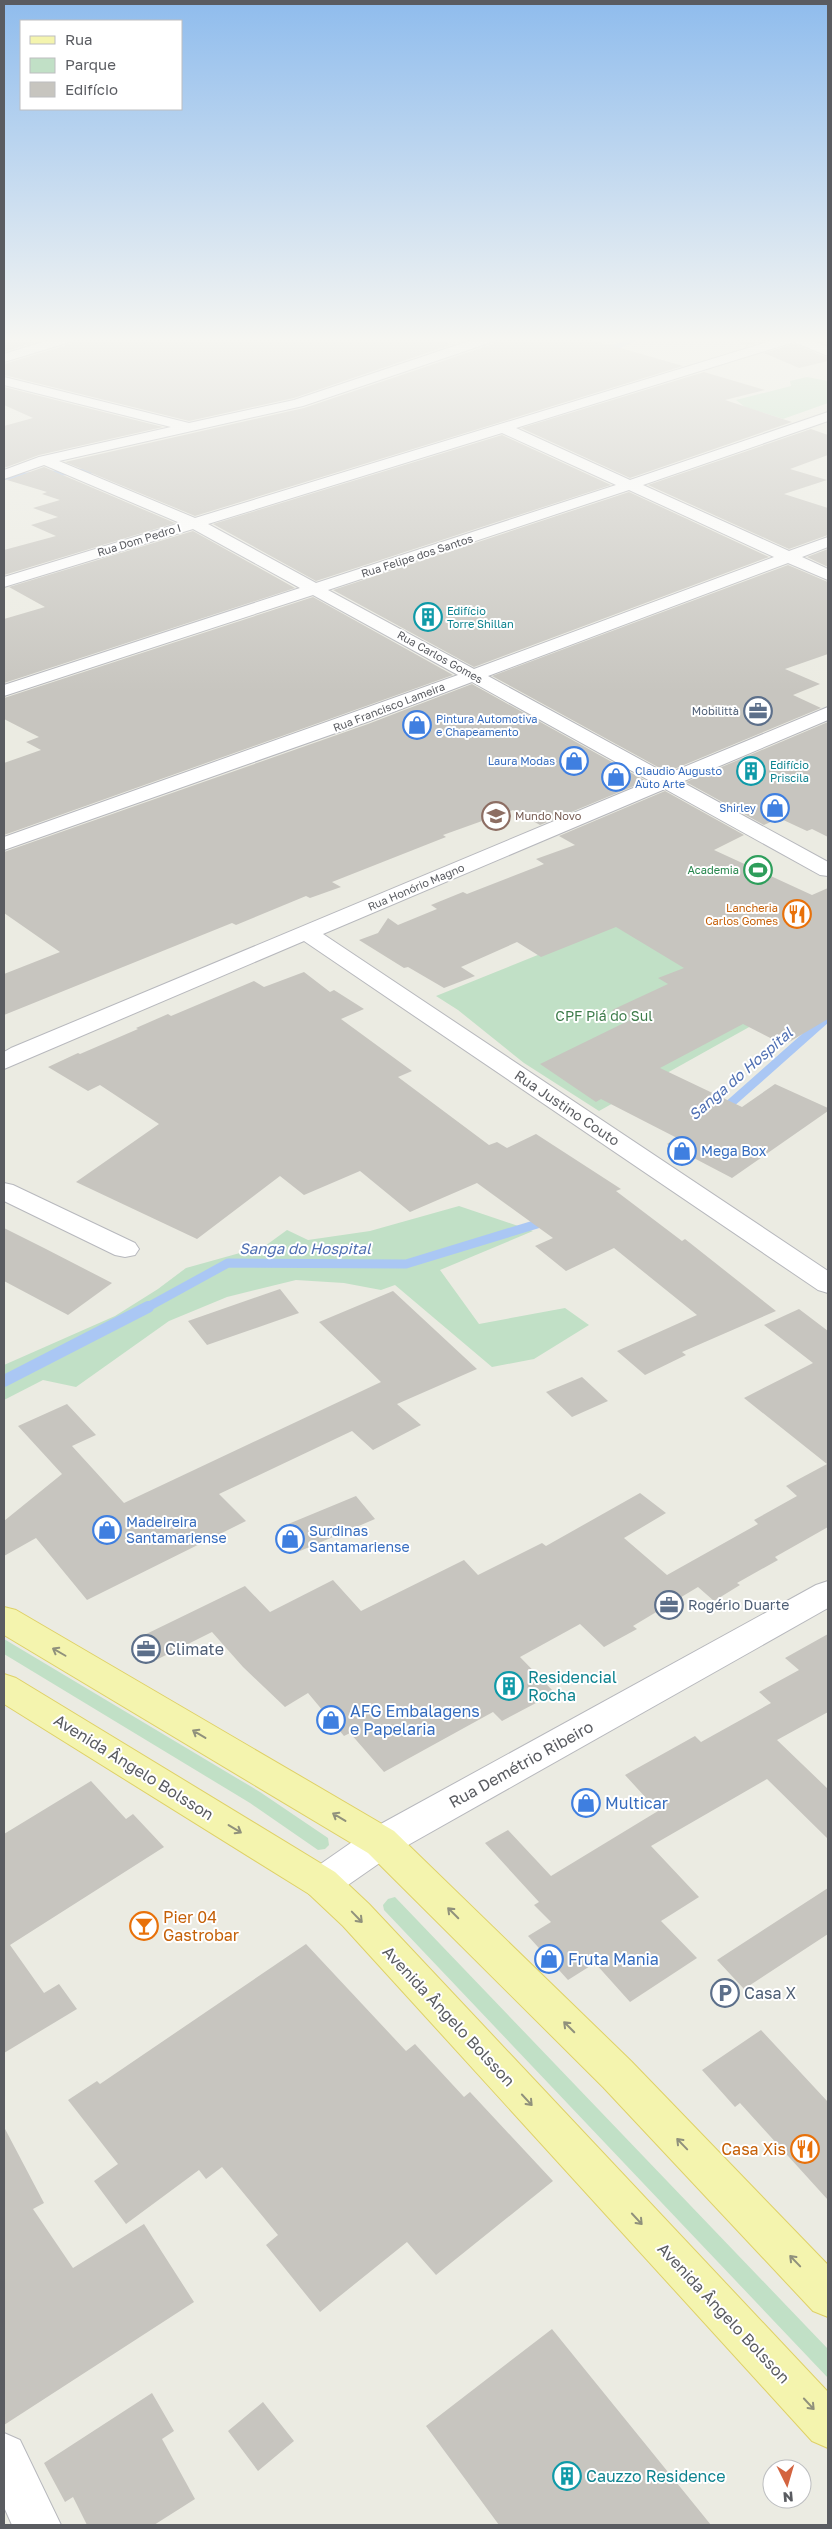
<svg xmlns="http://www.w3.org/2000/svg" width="832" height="2529" font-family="'Golos Text',sans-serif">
  <rect width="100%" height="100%" fill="#ebebe2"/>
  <path fill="#c1e0c6" d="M807,377l21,4v22l-45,16 -38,-12 -9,-7 55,-14 -1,-5z
    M664,904l109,59 55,-21v41l-229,128 -75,-48 -66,-53 -22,-14z
    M459,1206l74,25 -93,39 39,54 86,-16 24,17 -55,34 -42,8 -97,-82 -14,5 -37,-7 -48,-3 -69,17 -58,24 -93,66 -33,-7 -39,20v-35l111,-49 43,-27 28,-21 79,-22 22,-16 21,10 62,-9z
    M4,1639l256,153 68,46 1,7 -4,4 -7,1 -68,-47 -246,-149z
    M395,1897l433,452v29l-444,-468 -1,-5 5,-6z"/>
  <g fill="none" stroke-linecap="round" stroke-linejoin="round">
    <path stroke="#aac7f4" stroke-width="5.5" d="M604,352l30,-13
      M4,477l96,-7"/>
    <path stroke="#aac7f4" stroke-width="9" d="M723,1110l105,-93
      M673,1154l14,-13
      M146,1308l82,-45 178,1 141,-43"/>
    <path stroke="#aac7f4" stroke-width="12" d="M4,1381l144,-74"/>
  </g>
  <path fill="#c7c5bf" d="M4,339h23l11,2 -34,11z
    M73,339h356l24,5 -159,54 -105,23 -185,-46v-11l67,-20z
    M495,339h94l94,27 -488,150 -130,-54 239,-54 189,-64z
    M731,339h40l-24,7z
    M794,344l34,14v3l-29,7 -35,-15z
    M704,372l61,18 -40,10 67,22 -162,56 -109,-50z
    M4,387l159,40 -124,28 -35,13v-42l29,-8 -29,-13z
    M811,429l17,6v20l-38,14 37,11 -43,14 44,14v27l-39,14 -141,-64z
    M502,435l109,50 -295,96 -103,-57z
    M44,467l131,56 -171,52v-25l52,-14 -25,-11 27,-8 -25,-9 27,-8 -18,-6 5,-2 -40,-12z
    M629,492l140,65 -295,110 -141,-77z
    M193,531l102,57 -291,95v-64l41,-12 -36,-20z
    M828,549v18l-21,-10z
    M788,565l40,17v72l-43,15 35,15 -27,11 28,13 -154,64 -175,-96z
    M313,597l140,78 -449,160v-72l37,-13 -15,-8 13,-5 -35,-18v-21z
    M472,684l174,97 -106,44 -27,-15 -70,25 3,2 -114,45 9,5 -31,11 -4,-2 -70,29 -4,-2 -228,92v-41l56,-22 -56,-39v-61l364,-128z
    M828,722v115l-16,-8 -5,2 -28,-13 -15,7 -78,-43z
    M665,791l79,44 -30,15 98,45 16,-7v131l-44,26 -41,-21 -83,44 82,39 33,-23 53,24v3l-96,67 -65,-34 10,-6 -76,-39 -5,3 -56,-38 90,-44 -18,-10 56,-26 -10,-6 26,-10 -68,-41 -75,30 -24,-15 -56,25 14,9 -31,12 -36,-21 -4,1 -45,-28 19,-7 10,-15 10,7 39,-16 -6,-4 32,-13 4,2 77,-30 -8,-5 39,-14 -16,-9z
    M304,972l26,20 4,-2 30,19 -23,10 71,52 -14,6 91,68 8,-3 10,6 29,-14 85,55 -5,2 66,50 3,-2 91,72 -94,41 4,3 -41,20 -28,-24 80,-36 -83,-67 -48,23 -31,-25 18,-8 -76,-55 -67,29 -50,-41 -56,24 -24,-19 -83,63 -121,-57 83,-58 -59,-39 -12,6 -40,-24 30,-14 2,1 58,-25 -2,-1 32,-14 3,2 83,-35 10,6z
    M4,1228l40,20 68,35 -44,32 -64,-34z
    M280,1289l19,24 -92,32 -19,-24z
    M393,1291l84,78 -80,35 24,21 -48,25 -21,-19 -133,63 27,27 -159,79 -51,-62 -32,18v-35l58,-47 -44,-48 49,-22 29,31 -24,11 52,57 257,-121 -62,-60z
    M799,1309l29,22v196l-53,30 3,3 -41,23 3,2 -26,16 -16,-14 -65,39 4,3 -33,18 -24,-23 -60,33 35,36 -53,28 -9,-9 -109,60 -34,-39 -6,3 -36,-43 -23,14 -42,-40 -31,-35 -56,28 -18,-22 107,-52 25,26 63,-32 28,31 103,-51 14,15 64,-32 4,3 94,-53 26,20 -42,25 43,37 91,-51 -4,-4 43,-24 -11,-10 41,-22 -83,-66 69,-35 -49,-38z
    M582,1377l26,24 -36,16 -26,-25z
    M356,1496l19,23 -75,32 -19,-24z
    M828,1634v78l-51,28 51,49v50l-61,-60 -116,67 48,51 -38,24 36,37 -67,44 -35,-39 -27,17 -40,-44 23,-14 -17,-17 5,-3 -54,-59 23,-13 43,46 107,-65 -33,-36 70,-39 6,6 70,-39 -12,-11 40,-22 -14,-12z
    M91,1781l35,38 7,-5 31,33 -154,98 34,48 15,-9 18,25 -73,44v-219z
    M828,1888v46l-84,55 -27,-29z
    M306,1944l100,107 9,-7 49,53 6,-5 83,89 -117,94 -29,-33 -87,70 -54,-67 12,-10 -56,-68 -16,12 -7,-9 -73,54 -32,-43 24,-17 -50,-64 29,-19 3,3z
    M761,2030l67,72v98l-88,-97 -5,4 -33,-37z
    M4,2127l40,76 -11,6 40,59 71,-44 50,78 -190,123z
    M552,2329l159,196h-212l-73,-99z
    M152,2393l22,38 -12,8 33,60 -41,26h-67l-14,-28 -8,5 -21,-39z
    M263,2402l31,39 -36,30 -30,-40z"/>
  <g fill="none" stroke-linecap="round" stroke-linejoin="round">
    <defs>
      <path id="minor" d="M52,339h19l-1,3 -66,20v-8z
        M475,339h18l-1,3 -189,64 -244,55 136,57 582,-179h32l19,8v9l-34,-14 -278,86 114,52 198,-68v9l-185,64 146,66 39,-14v10l-26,10 26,12v11l-40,-17 -300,113 179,98 161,-67v13l-146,62 146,80v14l-8,-1 -155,-86 -342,145 505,337v22l-10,-3 -514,-349 -300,128v-17l7,-4 639,-267 -178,-99 -105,40 -363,128v-13l454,-162 -145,-80 -309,101v-11l296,-97 -107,-59 -189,58v-10l176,-54 -136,-58 -40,14v-9l35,-13 132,-30 -167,-42v-8l185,46 105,-23zM502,433l114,52 -300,98 -108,-59zM629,490l145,67 -300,112 -146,-79z
        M4,1183l9,2 122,58 4,6 -4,6 -10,2 -10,-2 -111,-54z
        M828,1581v27l-434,245 -59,41 -13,5 -13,-5 -6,-11 6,-11 59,-41 448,-246z
        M4,2433l16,7 41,85h-49l-8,-18z"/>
      <path id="major" d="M4,1607l12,3 378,221 237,230 197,204v52l-15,-6 -210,-224 -235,-234 -364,-218z
        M4,1674l12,4 319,194 34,32 459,488v56l-16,-7 -469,-515 -34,-32 -305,-190z"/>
    </defs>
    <use href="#minor" stroke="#b7b8bd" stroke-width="2"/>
    <use href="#major" stroke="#dfd167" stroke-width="2"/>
    <use href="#minor" fill="#fff" fill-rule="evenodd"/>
    <use href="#major" fill="#f4f4ae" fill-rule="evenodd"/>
  </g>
  <defs><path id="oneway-shaft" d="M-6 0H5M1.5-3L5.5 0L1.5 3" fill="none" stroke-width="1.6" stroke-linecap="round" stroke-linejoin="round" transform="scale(1.25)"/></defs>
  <g stroke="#90917c">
    <use href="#oneway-shaft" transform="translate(59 1652) rotate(-150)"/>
    <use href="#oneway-shaft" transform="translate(199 1734) rotate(-149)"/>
    <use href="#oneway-shaft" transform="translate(339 1817) rotate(-149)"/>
    <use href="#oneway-shaft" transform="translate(235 1829) rotate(31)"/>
    <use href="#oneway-shaft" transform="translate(453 1913) rotate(-135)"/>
    <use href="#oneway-shaft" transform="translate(357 1917) rotate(46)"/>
    <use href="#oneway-shaft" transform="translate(569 2027) rotate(-135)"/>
    <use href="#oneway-shaft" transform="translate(527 2100) rotate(47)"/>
    <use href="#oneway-shaft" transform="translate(682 2144) rotate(-134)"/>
    <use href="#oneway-shaft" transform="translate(637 2219) rotate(47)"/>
    <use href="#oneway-shaft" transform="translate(795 2261) rotate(-134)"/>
    <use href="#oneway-shaft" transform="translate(809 2404) rotate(47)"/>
  </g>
  <linearGradient id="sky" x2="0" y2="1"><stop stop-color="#8fbced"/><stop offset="0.49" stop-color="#f6f6f2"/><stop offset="1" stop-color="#f6f6f2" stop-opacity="0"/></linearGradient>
  <rect width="832" height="693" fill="url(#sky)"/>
  <defs>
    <symbol id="building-ring" viewBox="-11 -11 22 22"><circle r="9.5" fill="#fff" stroke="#0f9aa8" stroke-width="1.5"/><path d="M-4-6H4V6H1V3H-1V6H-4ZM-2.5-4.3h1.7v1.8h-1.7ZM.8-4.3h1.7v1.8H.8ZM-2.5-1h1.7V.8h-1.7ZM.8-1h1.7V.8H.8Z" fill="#0f9aa8"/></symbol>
    <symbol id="office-ring" viewBox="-11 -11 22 22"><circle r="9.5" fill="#fff" stroke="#5c6f8a" stroke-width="1.5"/><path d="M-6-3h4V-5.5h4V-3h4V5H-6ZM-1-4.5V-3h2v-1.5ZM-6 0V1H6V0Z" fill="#5c6f8a"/></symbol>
    <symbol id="shop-ring" viewBox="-11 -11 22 22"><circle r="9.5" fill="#fff" stroke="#3f7fe0" stroke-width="1.5"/><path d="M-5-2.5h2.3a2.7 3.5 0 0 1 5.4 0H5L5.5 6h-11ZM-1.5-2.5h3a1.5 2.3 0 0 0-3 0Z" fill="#3f7fe0"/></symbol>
    <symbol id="school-ring" viewBox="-11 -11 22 22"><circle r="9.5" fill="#fff" stroke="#8d6e63" stroke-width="1.5"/><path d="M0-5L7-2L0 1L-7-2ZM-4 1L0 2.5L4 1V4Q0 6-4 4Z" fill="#8d6e63"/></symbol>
    <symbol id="stadium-ring" viewBox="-11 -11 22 22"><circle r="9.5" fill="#fff" stroke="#2e9e5b" stroke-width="1.5"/><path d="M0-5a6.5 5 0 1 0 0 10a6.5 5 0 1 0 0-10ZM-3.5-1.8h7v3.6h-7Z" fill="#2e9e5b"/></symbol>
    <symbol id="restaurant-ring" viewBox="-11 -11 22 22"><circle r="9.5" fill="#fff" stroke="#e8710a" stroke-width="1.5"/><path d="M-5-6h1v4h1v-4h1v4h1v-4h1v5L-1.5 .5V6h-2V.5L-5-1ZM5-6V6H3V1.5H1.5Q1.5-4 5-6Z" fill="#e8710a"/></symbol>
    <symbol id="bar-ring" viewBox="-11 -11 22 22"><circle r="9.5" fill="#fff" stroke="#e8710a" stroke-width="1.5"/><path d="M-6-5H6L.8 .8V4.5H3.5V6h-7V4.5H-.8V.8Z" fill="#e8710a"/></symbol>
    <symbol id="parking-ring" viewBox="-11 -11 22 22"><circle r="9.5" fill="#fff" stroke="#5c6f8a" stroke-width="1.5"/><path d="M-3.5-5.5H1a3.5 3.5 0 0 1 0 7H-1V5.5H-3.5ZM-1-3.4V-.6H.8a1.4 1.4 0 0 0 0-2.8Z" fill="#5c6f8a"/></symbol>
  </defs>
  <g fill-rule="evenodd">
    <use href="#building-ring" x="412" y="601" width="32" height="32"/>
    <use href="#office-ring" x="742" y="695" width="32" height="32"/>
    <use href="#shop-ring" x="401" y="709" width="32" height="32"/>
    <use href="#shop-ring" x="558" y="745" width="32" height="32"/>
    <use href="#building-ring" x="735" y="755" width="32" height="32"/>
    <use href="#shop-ring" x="600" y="761" width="32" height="32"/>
    <use href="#shop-ring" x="759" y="792" width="32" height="32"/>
    <use href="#school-ring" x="480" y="800" width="32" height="32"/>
    <use href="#stadium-ring" x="742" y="854" width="32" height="32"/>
    <use href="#restaurant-ring" x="781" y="898" width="32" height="32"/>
    <use href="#shop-ring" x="666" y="1135" width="32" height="32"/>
    <use href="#shop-ring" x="91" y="1514" width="32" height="32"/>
    <use href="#shop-ring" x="274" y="1523" width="32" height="32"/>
    <use href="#office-ring" x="653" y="1589" width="32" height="32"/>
    <use href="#office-ring" x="130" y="1633" width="32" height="32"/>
    <use href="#building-ring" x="493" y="1670" width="32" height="32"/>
    <use href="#shop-ring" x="315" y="1704" width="32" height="32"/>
    <use href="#shop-ring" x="570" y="1787" width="32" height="32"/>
    <use href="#bar-ring" x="128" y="1910" width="32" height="32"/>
    <use href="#shop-ring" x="533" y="1943" width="32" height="32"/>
    <use href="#parking-ring" x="709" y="1977" width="32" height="32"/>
    <use href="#restaurant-ring" x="789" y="2133" width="32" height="32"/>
    <use href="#building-ring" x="551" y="2460" width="32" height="32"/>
  </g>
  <g text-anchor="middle" stroke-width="4" stroke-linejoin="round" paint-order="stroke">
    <g font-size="11" fill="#5a5c61" stroke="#fff">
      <text transform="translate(139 540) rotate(-17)" y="4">Rua Dom Pedro I</text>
      <text transform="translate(417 556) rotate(-18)" y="4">Rua Felipe dos Santos</text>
      <text transform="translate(440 657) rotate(29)" y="4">Rua Carlos Gomes</text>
      <text transform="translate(389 707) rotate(-21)" y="4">Rua Francisco Lameira</text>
      <text transform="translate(416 887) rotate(-23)" y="4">Rua Honório Magno</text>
    </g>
    <g font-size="11" fill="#0d838f" stroke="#fff" text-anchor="start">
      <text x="447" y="615">Edifício<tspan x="447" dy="13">Torre Shillan</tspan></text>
      <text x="770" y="769">Edifício<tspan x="770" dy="13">Priscila</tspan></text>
    </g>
    <g font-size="11" fill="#4e5e75" stroke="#fff" text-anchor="end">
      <text x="739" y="715">Mobilittà</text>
    </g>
    <g font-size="11" fill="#366cbe" stroke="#fff" text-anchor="start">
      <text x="436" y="723">Pintura Automotiva<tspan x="436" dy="13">e Chapeamento</tspan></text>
      <text x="555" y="765" text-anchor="end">Laura Modas</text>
      <text x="635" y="775">Claudio Augusto<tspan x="635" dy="13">Auto Arte</tspan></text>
      <text x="756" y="812" text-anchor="end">Shirley</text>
    </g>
    <g font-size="11" fill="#785e54" stroke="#fff" text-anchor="start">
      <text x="515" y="820">Mundo Novo</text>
    </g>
    <g font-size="11" fill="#27864d" stroke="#fff" text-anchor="end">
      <text x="739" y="874">Academia</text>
    </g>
    <g font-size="11" fill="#c56008" stroke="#fff" text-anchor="end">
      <text x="778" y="912">Lancheria<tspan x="778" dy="13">Carlos Gomes</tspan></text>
    </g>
    <g font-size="14" fill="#3e7c4b" stroke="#fff">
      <text x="604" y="1021">CPF Piá do Sul</text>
    </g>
    <g font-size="14" fill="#5a5c61" stroke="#fff">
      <text transform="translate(567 1108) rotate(34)" y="5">Rua Justino Couto</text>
    </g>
    <g font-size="14" fill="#366cbe" stroke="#fff" text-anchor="start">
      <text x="701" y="1156">Mega Box</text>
      <text x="126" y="1527">Madeireira<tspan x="126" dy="16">Santamariense</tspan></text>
      <text x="309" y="1536">Surdinas<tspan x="309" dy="16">Santamariense</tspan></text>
    </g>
    <g font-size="14" fill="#4e5e75" stroke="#fff" text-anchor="start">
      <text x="688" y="1610">Rogério Duarte</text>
    </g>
    <g font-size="15" font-style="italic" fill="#5070b3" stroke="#fff">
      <text transform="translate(741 1074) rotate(-41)" y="5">Sanga do Hospital</text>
      <text x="305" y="1254">Sanga do Hospital</text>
    </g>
    <g font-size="16" fill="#4e5e75" stroke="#fff" text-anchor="start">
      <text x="165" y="1655">Climate</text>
      <text x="744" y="1999">Casa X</text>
    </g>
    <g font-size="16" fill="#0d838f" stroke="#fff" text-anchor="start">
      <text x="528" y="1683">Residencial<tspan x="528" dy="18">Rocha</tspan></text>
      <text x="586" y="2482">Cauzzo Residence</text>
    </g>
    <g font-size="16" fill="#366cbe" stroke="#fff" text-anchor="start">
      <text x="350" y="1717">AFG Embalagens<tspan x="350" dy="18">e Papelaria</tspan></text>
      <text x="605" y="1809">Multicar</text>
      <text x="568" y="1965">Fruta Mania</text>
    </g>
    <g font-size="16" fill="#5a5c61" stroke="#fff">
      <text transform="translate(521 1764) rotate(-29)" y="6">Rua Demétrio Ribeiro</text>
      <text transform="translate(134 1767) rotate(32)" y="6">Avenida Ângelo Bolsson</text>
      <text transform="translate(449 2016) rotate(47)" y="6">Avenida Ângelo Bolsson</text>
      <text transform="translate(724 2313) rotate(47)" y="6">Avenida Ângelo Bolsson</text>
    </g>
    <g font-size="16" fill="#c56008" stroke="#fff" text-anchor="start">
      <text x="163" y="1923">Pier 04<tspan x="163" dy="18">Gastrobar</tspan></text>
      <text x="786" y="2155" text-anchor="end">Casa Xis</text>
    </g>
  </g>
  <rect width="832" height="2529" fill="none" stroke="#5a5c61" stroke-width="10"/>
  <rect x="20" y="20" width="162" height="90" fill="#ffffff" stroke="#bdbec0"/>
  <rect x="30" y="36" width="25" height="8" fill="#f4f4ae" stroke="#bdbec0"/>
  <text x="65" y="45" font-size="15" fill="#5a5c61">Rua</text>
  <rect x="30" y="58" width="25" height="15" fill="#c1e0c6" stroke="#bdbec0"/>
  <text x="65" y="70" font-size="15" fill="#5a5c61">Parque</text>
  <rect x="30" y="82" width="25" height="15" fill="#c7c5bf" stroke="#bdbec0"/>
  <text x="65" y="95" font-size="15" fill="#5a5c61">Edifício</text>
  <g transform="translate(787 2484) rotate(175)"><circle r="24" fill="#ffffff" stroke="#bdbec0"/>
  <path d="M0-4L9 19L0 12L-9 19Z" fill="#d36440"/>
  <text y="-8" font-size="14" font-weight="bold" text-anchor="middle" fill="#5a5c61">N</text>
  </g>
</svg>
